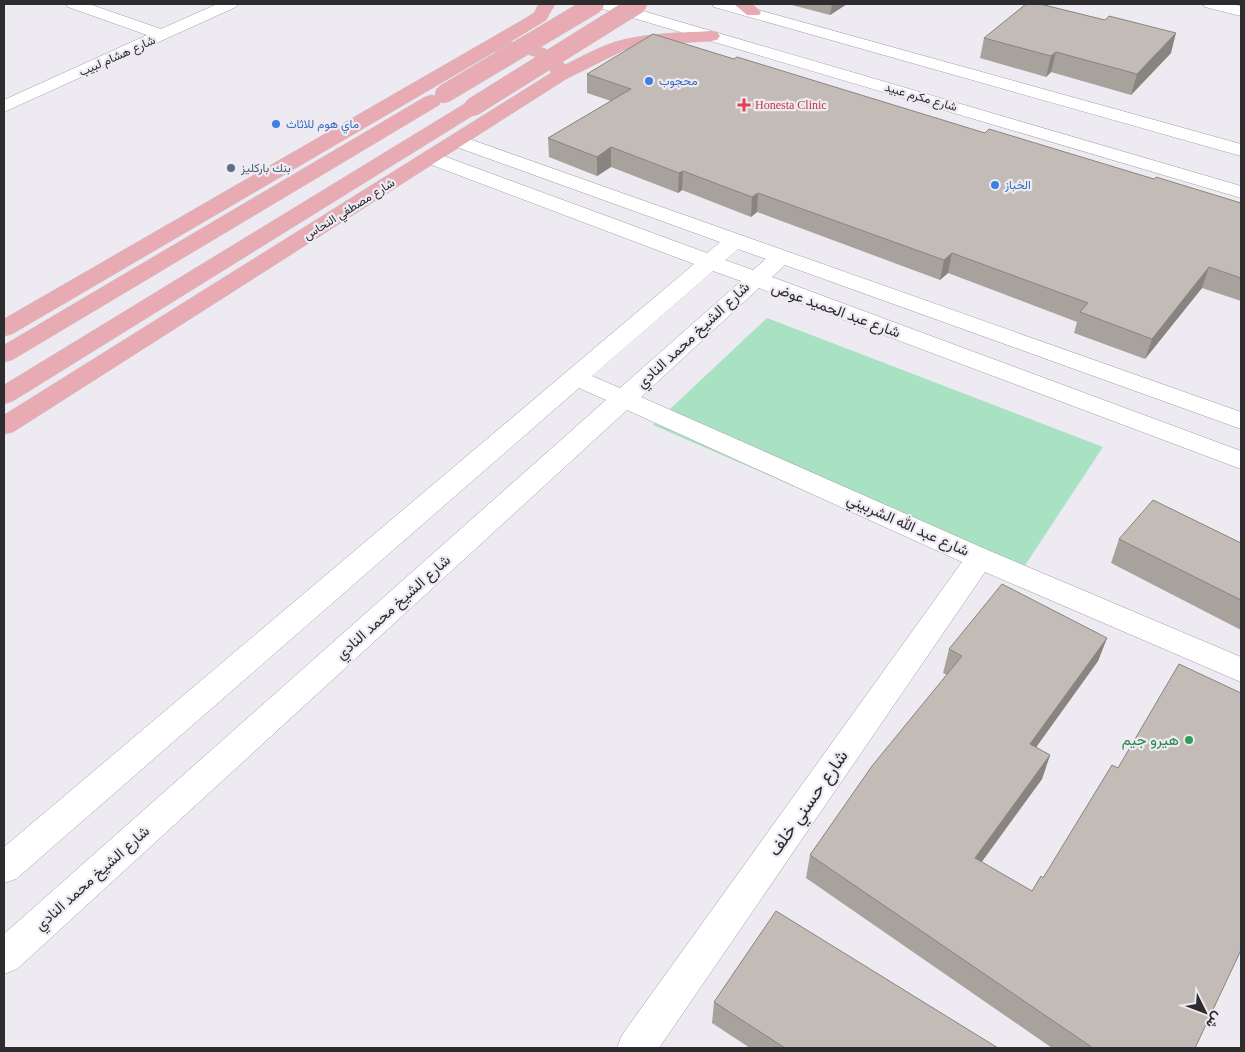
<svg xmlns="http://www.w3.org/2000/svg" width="1245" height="1052" font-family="'Times New Roman',Vazirmatn,serif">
  <rect width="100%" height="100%" fill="#eeeaf2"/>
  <path fill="#a8e2c3" d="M767,318l336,129 -89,135 -361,-157z"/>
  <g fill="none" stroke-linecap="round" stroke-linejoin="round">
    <defs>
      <path id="minor" d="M66,4h23l72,25 56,-25h21l-2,3 -232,105v-12l143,-65 -79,-28z
        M1203,4h28l10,2v10l-36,-9z
        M458,135l783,277v17l-456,-164 -13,12 469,174v18l-482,-181 -118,109 349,154 251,106v25l-256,-110 -326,476h-42l5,-13 340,-473 -335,-152 -610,559 -13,5v-40l602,-534 -27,-12 -563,491 -12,4v-36l690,-583 -270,-102 -3,-4 3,-4 7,-2 7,2 269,99 13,-11 -269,-97 -3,-4 3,-4zM738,249l28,10 -13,11 -28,-10zM713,271l28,10 -121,107 -28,-12z"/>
      <path id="tertiary" d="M594,4h25l622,182v12l-645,-191z
        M712,4h25l504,140v12l-527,-149z"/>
      <path id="primary" d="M539,4h16l-9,16 -36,22c21,1 43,5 55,23 16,-8 32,-17 50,-23 30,-9 64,-9 96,-11l6,1 3,4 -3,4 -6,1 -53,3 -34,6 -58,29 -553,353 -9,2v-19l547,-342c-8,-24 -38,-19 -57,-21l-482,282 -8,2v-17l522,-301 8,-5z
        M734,4h18l9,8 -2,3h-12z
        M432,95l7,2 2,4 -2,4 -427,255 -8,2v-17l421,-248z
        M473,101l7,2 2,4 -2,4 -467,290 -9,3v-19l462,-282z"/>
    </defs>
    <use href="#minor" stroke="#a29ea5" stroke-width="1"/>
    <use href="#tertiary" stroke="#a29ea5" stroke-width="1"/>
    <use href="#primary" stroke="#c8c8c9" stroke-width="1"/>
    <use href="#minor" fill="#fff" fill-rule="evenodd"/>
    <use href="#tertiary" fill="#fff" fill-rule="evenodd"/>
    <use href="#primary" fill="#e8aab3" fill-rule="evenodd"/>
    <defs>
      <path id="primary-bridge" d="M444,94l151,-90
        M473,107l165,-103"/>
    </defs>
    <use href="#primary-bridge" stroke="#c8c8c9" stroke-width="19" stroke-linecap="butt"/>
    <use href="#primary-bridge" stroke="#e8aab3" stroke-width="18"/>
  </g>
  <path fill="#a8a29d" d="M788,4h59l-17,11z
    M984,38l187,15 -40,42 -80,-23 -5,5 -66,-19z
    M734,59l251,74 256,70v98l-39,-13 -57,71 -71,-26 3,-11 -129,-49 -8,7 -183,-68 -6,5 -69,-27 -4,3 -67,-26 -14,9 -48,-19 -1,-19 63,-37 -24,-8v-19z
    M1119,539l122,4v87l-130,-67z
    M1107,638l-9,23 -62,86 14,8 -8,24 -61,83 214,186h-143l-246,-170 4,-23 137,-180 -4,-2 6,-24z
    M714,1002l284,46h-248l-38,-25z"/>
  <path fill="#88847f" d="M832,4h15l-17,11z
    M1176,33l-5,20 -40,42 6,-21z
    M1056,52l-5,20 -5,5 5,-21z
    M611,147v20l-14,9v-19z
    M683,171l-1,19 -4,3 1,-20z
    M758,193l-1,19 -6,5 1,-20z
    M952,253l-4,20 -8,7 4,-20z
    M1209,267l-7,21 -57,71 7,-20z
    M1107,638l-9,23 -76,106 8,-23z
    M1050,755l-8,24 -74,102 7,-23z"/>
  <path fill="#c3bcb6" stroke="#88847f" d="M1026,4h14l65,16 4,-4 67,17 -39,41 -81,-22 -5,4 -67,-18z
    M653,34l81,25 3,-2 248,76 4,-4 165,50 2,-2 85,26v75l-32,-11 -57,72 -72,-27 8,-9 -136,-50 -8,7 -186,-67 -6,4 -69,-26 -4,2 -68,-26 -14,10 -49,-19 83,-49 -44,-15z
    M1153,500l88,43v57l-122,-61z
    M1002,584l105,54 -77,106 20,11 -75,103 57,33 9,-15 2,2 69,-113 6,3 61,-104 62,29v257l-46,98h-102l-283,-193 62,-89 90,-110 -13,-7z
    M776,911l222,137h-213l-71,-46z"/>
  <g fill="#3f7fe0" stroke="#eeeaf2" stroke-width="2">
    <circle cx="649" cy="81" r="5"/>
    <circle cx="276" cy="124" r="5"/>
    <circle cx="995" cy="185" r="5"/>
  </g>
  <path fill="#e0444e" stroke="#eeeaf2" stroke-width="2" d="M741.5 97.5h5v5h5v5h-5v5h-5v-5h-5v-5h5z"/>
  <circle fill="#5c6f8a" stroke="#eeeaf2" stroke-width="2" cx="231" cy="168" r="5"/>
  <circle fill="#2e9e5b" stroke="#eeeaf2" stroke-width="2" cx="1189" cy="740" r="5"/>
  <g text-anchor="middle" stroke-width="4.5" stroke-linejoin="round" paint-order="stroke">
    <g font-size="12" fill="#2d2c2f" stroke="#eeeaf2">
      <text transform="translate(117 56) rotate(-24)" y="4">شارع هشام لبيب</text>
      <text transform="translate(921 97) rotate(16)" y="4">شارع مكرم عبيد</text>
      <text transform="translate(349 209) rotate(-32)" y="4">شارع مصطفي النحاس</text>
    </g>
    <g font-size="12" fill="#366cbe" stroke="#eeeaf2" text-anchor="start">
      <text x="659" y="85">محجوب</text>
      <text x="286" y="128">ماي هوم للاثاث</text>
      <text x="1005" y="189">الخباز</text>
    </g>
    <g font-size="12" fill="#be3a42" stroke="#eeeaf2" text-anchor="start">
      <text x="755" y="109">Honesta Clinic</text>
    </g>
    <g font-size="12" fill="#4e5e75" stroke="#eeeaf2" text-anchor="start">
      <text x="241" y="172">بنك باركليز</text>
    </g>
    <g font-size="15" fill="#2d2c2f" stroke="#eeeaf2">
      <text transform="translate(836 310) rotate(20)" y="5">شارع عبد الحميد عوض</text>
      <text transform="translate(693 335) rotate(-43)" y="5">شارع الشيخ محمد النادي</text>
      <text transform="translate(908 525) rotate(24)" y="5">شارع عبد الله الشربيني</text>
      <text transform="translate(393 607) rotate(-42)" y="5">شارع الشيخ محمد النادي</text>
      <text transform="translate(92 878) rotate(-42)" y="5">شارع الشيخ محمد النادي</text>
    </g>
    <g font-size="15" fill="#27864d" stroke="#eeeaf2" text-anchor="end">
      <text x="1179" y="745">هيرو جيم</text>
    </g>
    <g font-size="18" fill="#2d2c2f" stroke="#eeeaf2">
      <text transform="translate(808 803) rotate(-55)" y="6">شارع حسني خلف</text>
    </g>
  </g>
  <rect width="1245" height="1052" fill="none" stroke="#2d2c2f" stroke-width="10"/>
  <g transform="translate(1205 1012) rotate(132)" stroke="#eeeaf2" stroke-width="4" paint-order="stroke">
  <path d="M0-4L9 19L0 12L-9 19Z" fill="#2d2c2f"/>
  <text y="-8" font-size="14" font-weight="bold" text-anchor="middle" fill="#2d2c2f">ش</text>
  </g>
</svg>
